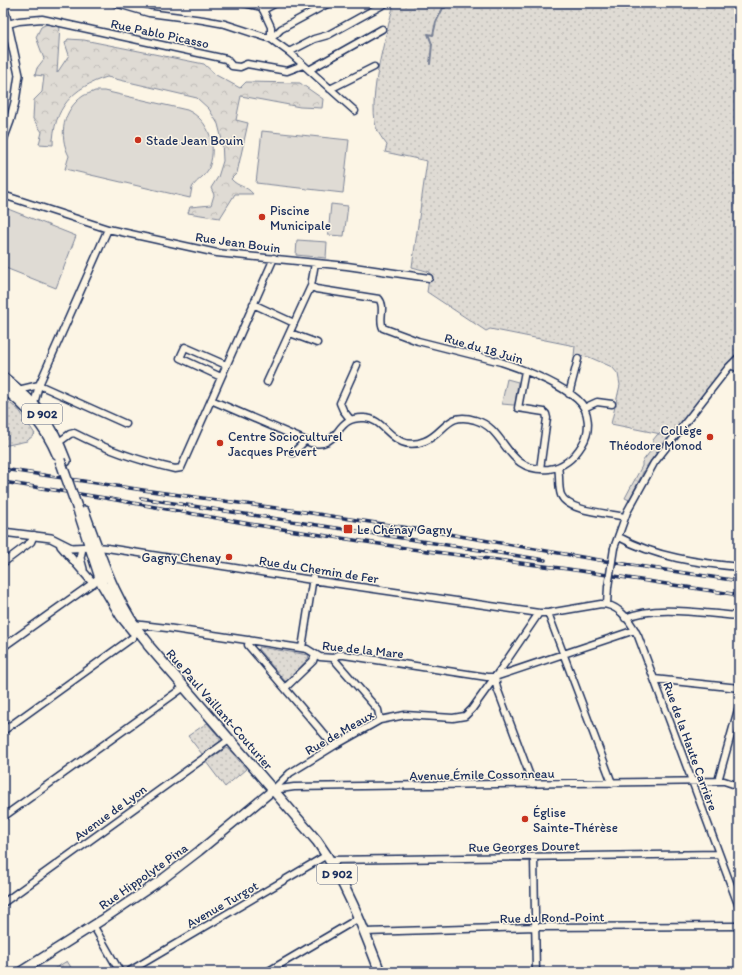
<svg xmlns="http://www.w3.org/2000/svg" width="742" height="975" font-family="Itim,sans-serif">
  <defs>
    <pattern id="forest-crowns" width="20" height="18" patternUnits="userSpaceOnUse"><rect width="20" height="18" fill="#dfdbd4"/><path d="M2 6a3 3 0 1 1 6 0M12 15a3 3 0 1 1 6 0" fill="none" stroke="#bfbcb8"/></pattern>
    <pattern id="park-dots" width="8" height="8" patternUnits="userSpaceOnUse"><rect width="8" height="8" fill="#dfdbd4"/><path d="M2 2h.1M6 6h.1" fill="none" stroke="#bfbcb8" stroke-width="1.8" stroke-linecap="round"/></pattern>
  </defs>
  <rect width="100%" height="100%" fill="#fcf5e5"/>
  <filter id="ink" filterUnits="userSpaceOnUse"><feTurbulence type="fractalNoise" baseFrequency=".025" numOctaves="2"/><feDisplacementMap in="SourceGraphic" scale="8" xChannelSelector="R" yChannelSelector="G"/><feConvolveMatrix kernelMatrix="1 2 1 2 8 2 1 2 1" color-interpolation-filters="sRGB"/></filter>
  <g filter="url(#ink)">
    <path fill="url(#forest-crowns)" stroke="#7d8599" d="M49,23l11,3 -3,47 12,-18 -4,-12 3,-4 16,1 120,24 12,11 24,13 6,-6 54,1 23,16 -1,9 -22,-1 -59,-11 -5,24 12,3 -11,50 -6,6c8,9 15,6 22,15h-18l-15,24 -32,-5 2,-6 21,-2 3,-10 -3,-7 7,-11 5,-16 -1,-21 -4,-16 -9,-15 -12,-11 -90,-21c-34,10 -54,32 -54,68l-14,-1 3,-12 -9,-13 1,-19 8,-8 2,-16 -9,-1 2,-7 7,-9 -8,-22 5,-10z
      M720,368l-74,99 -17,33 -4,-2 17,-32v-4l11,-14v-8l4,-5 13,-7z"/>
    <path fill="url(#park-dots)" stroke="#7d8599" d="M394,3h345v348l-68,85 -60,-12 9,-39 -2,-11 -6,-7 -23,-10 -15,-1 1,-10 -85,-17 -4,2 -59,-39 3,-20 -18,-5 15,-106 -42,-9 2,-7c-4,-5 -9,-12 -11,-18 -8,-34 10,-90 18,-124z
      M3,398l16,12 16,24 -8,7 -24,5z
      M259,647l50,8 -1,4 -21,22h-2l-27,-32z
      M207,723l13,15v4l-18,12 -14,-18z
      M226,748l3,1 17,20 -21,18 -19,-25z
      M67,961l7,11h-25z"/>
    <path fill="#dfdbd4" stroke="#7d8599" d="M95,91h9l83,19c23,10 31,38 21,60 -4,7 -11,10 -15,16 -2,3 -2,9 -3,12l-125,-29 4,-13c-11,-21 -6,-46 14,-60 3,-2 8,-3 12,-5z
      M262,131l87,9 -6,53 -87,-10z
      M331,204l17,2 -4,30 -16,-1z
      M3,207l73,29 -20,52 -53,-21z
      M297,240l30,2 -1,16 -30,-3z
      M507,379l11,3 -3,23h-2l-11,-1v-2z"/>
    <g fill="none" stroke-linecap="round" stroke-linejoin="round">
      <path stroke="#767f94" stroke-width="2" d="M430,64l2,-20 -4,-10 5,1 3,-13 7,-14h2v-3l5,-2"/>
      <defs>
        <path id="minor" d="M115,3l34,10 54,7 22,4 46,15 18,13 66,59
          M244,3l18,4
          M260,3l11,24v12
          M263,10l13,-7
          M8,24l11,-3 23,-2 184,40 6,7 8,1 7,-3 40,7 16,-6
          M271,39l10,-10 48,-26
          M289,52l25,-13 14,-4 58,-32
          M309,70l73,-41
          M330,89l44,-22
          M3,118l7,3
          M3,195l105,34 109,24 130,13 82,12
          M253,304l41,19
          M290,333l27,10
          M731,365l8,4
          M525,371l-7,37 26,4 2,2 1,4 -7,51
          M221,377l-41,-19 5,-11 41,18
          M267,382l44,-96
          M39,385l87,39
          M18,390l21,-5
          M569,394l9,-35
          M211,400l100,43c4,0 8,1 12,0 18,-5 15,-27 42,-25 22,1 28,36 60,23 20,-8 22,-30 50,-21 33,9 29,53 74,49 15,-2 25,-11 33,-24 9,-14 8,-35 -5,-46 -20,-17 -52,-29 -76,-37l-83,-21 -35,-13c-5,-9 3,-21 -4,-29l-63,-10 -5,-3 4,-23
          M34,404l5,-19 69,-156
          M584,408l13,-6 15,2
          M350,419l-7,-9 -3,-7 17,-38
          M59,442l11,-8 4,-1c33,17 66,28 101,36l6,-1 93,-210
          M293,453l12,-12
          M558,467c2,9 0,20 3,28 7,17 48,18 64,22
          M619,537c36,20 79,26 120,30
          M97,547l10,1 205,32 227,33h9l53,-9c18,0 30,18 37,32l101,271
          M614,548l13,-36 27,-49 74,-95 11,-11
          M3,563l28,-21 3,-7
          M607,604l1,-17
          M548,613l64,170
          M625,618c32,-14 80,-4 114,-2
          M133,624l34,4 140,21 13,8 13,1 5,-3h6l143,22h8l140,-47
          M249,640l-1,5 86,101
          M3,647l90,-64
          M302,648l11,-71
          M333,658l45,52 2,10
          M495,677l2,11 36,96
          M654,679l85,9
          M285,688l28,-27 2,-6
          M3,731l129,-93 4,-4 1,-6
          M718,781l21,-75
          M273,790l21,-3 424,-6h6l15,5
          M273,790l17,-17 44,-27 46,-26 25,-5 48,3 12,-2 7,-7 31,-43 36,-53
          M3,817l181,-130
          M534,857l2,115
          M330,860l389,-6
          M3,903l226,-163
          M93,925l27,47
          M365,932l171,-5 203,-1
          M128,972l199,-117
          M267,972l92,-54"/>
        <path id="tertiary" d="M3,140l7,-19 5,-19 4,-27 -16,-72
          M3,532l48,6 20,10 23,-1
          M60,543l1,3 32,37 10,-9
          M82,548l-2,10 3,11"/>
        <path id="secondary" d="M20,972l82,-52 62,-42 35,-27 74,-61"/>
        <path id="primary" d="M3,377c34,27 48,44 63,84
          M3,388c23,17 43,40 54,66
          M84,511c17,46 32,95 64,132v2l169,196c28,39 46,86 63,131
          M79,513l23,71 19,32 12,15"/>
      </defs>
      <use href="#minor" stroke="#1b2f5e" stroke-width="9"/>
      <use href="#tertiary" stroke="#1b2f5e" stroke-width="10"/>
      <use href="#secondary" stroke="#1b2f5e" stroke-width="11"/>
      <use href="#primary" stroke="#1b2f5e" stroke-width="12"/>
      <use href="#minor" stroke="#fcf5e5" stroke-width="6"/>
      <use href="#tertiary" stroke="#fcf5e5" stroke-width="7"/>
      <use href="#secondary" stroke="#fcf5e5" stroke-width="8"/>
      <use href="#primary" stroke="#fcf5e5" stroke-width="9"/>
      <defs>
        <path id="rail" d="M3,469l140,21 155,21 150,23 163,28 128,19
          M3,482l102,16 145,26 162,25 156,20 171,26
          M141,498l404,62"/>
      </defs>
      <use href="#rail" stroke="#1b2f5e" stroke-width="3.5"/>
      <use href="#rail" stroke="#fcf5e5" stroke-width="2" stroke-dasharray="6" stroke-linecap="butt"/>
      <defs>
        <path id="minor-bridge" d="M608,587l6,-39"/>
        <path id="primary-bridge" d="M60,460l18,50"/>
      </defs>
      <use href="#minor-bridge" stroke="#1b2f5e" stroke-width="9" stroke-linecap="butt"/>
      <use href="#primary-bridge" stroke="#1b2f5e" stroke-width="12" stroke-linecap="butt"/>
      <use href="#minor-bridge" stroke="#fcf5e5" stroke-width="6"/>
      <use href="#primary-bridge" stroke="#fcf5e5" stroke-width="9"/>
    </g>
  </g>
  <g fill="#c8321e" stroke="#fcf5e5" stroke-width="1.5">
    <circle cx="138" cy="140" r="4"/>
    <circle cx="262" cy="217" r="4"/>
    <circle cx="710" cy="437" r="4"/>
    <circle cx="220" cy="443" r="4"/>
    <rect x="343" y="524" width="10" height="10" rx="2"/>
    <circle cx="229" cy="557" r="4"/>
    <circle cx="525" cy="819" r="4"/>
  </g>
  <g text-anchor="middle" stroke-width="3" stroke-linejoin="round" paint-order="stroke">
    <g fill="#fcf5e5" stroke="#5e6a86" stroke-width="1">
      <rect x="22" y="404" width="40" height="20" rx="3"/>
      <rect x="317" y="864" width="40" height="20" rx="3"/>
    </g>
    <g font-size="12" font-weight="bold" fill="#1b2f5e">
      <text x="42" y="418">D 902</text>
      <text x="337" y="878">D 902</text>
    </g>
    <g font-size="13" fill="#1b2f5e" stroke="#fcf5e5">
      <text transform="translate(160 33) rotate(12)" y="5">Rue Pablo Picasso</text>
      <text transform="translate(238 242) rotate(8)" y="5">Rue Jean Bouin</text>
      <text transform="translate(484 348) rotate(16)" y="5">Rue du 18 Juin</text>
      <text transform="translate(319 569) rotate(9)" y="5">Rue du Chemin de Fer</text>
      <text transform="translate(363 649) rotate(6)" y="5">Rue de la Mare</text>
      <text transform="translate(220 709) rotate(49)" y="5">Rue Paul Vaillant-Couturier</text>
      <text transform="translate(339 732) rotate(-30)" y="5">Rue de Meaux</text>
      <text transform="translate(691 746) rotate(70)" y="5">Rue de la Haute Carrière</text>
      <text transform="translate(482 774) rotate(-1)" y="5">Avenue Émile Cossonneau</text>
      <text transform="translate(110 812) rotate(-36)" y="5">Avenue de Lyon</text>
      <text transform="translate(524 846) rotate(-1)" y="5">Rue Georges Douret</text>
      <text transform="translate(143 876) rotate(-35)" y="5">Rue Hippolyte Pina</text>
      <text transform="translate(222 904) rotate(-30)" y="5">Avenue Turgot</text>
      <text transform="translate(552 917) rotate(-1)" y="5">Rue du Rond-Point</text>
    </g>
    <g font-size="13" fill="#1b2f5e" stroke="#fcf5e5" text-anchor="start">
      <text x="146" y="145">Stade Jean Bouin</text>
      <text x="270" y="215">Piscine<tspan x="270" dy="15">Municipale</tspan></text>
      <text x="702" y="435" text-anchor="end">Collège<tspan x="702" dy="15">Théodore Monod</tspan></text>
      <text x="228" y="441">Centre Socioculturel<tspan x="228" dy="15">Jacques Prévert</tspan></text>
      <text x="357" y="534">Le Chénay Gagny</text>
      <text x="221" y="562" text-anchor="end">Gagny Chenay</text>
      <text x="533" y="817">Église<tspan x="533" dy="15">Sainte-Thérèse</tspan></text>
    </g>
  </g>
  <rect width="742" height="975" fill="none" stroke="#fcf5e5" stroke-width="16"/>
  <rect x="8" y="8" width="726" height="959" fill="none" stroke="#1b2f5e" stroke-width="1.5" filter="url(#ink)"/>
</svg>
